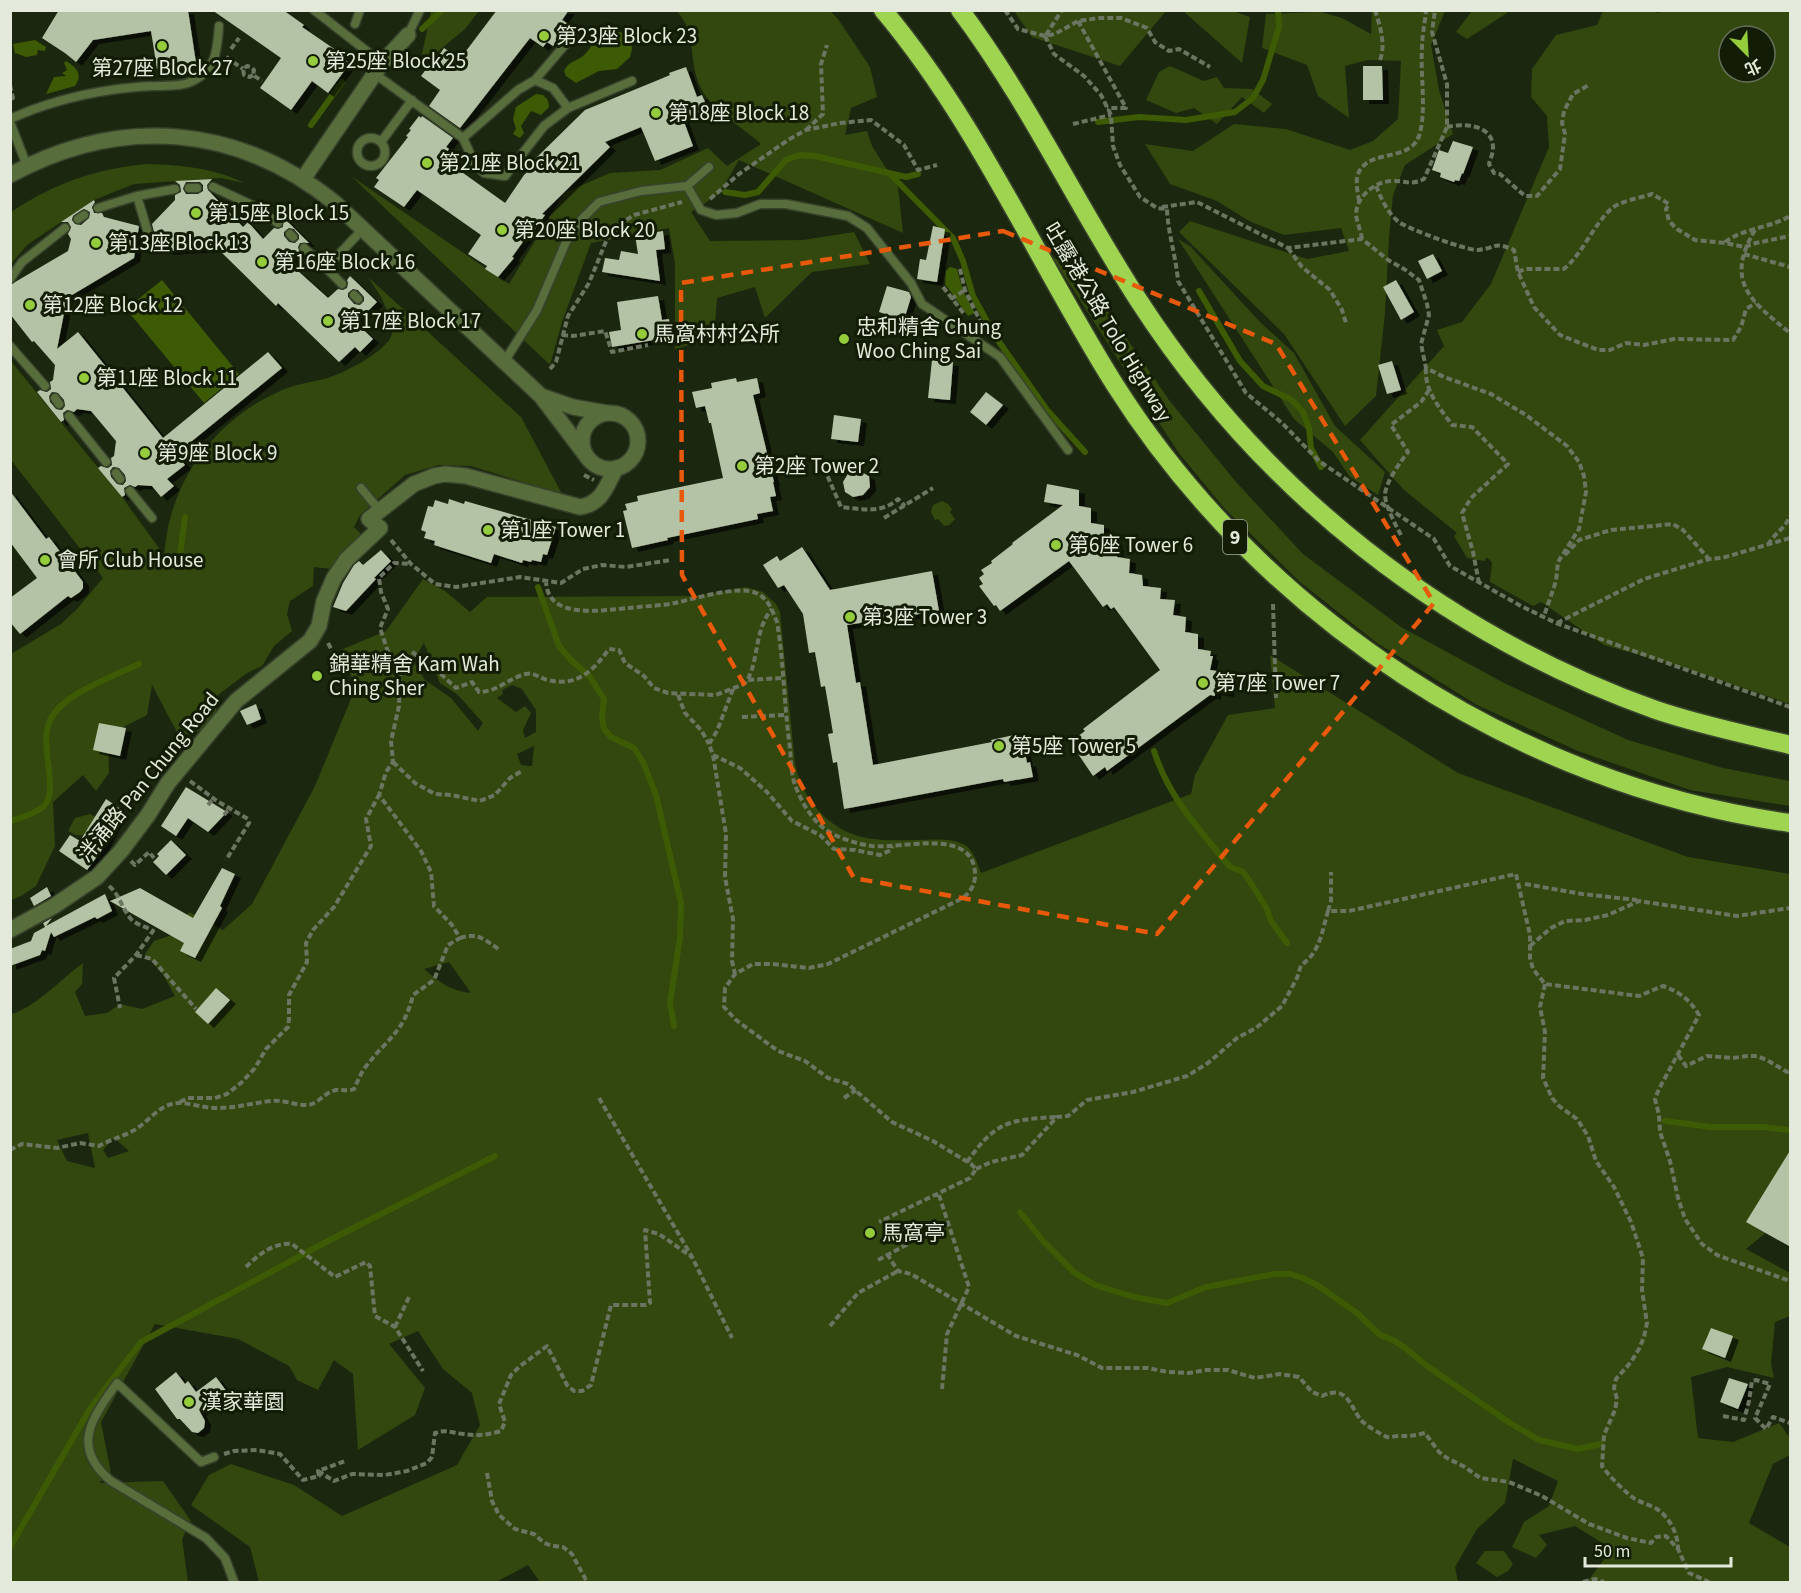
<svg xmlns="http://www.w3.org/2000/svg" width="1801" height="1593" font-family="'Source Sans 3','Noto Sans TC',sans-serif">
  <defs>
    <filter id="shadow"><feDropShadow dx="6" dy="4" stdDeviation="0" flood-color="#0009"/></filter>
  </defs>
  <rect width="100%" height="100%" fill="#1c270f"/>
  <path fill="#32480e" fill-rule="evenodd" d="M431,11v-1l48,1 -14,18 -35,29 -8,-4z
    M677,11h153l8,8 32,48 7,30 -26,11 -6,27 22,-4 5,15 26,41 5,46 -164,-73 -20,34 -28,18 19,29 93,-1 51,-8 16,32 -58,8 -47,46 -10,-31 -38,11 -3,40 -39,11v-85l-6,-36 -78,15 -29,79 -12,43 -199,-189 158,108 55,-91 46,-20 50,-3 48,-22 19,18 34,-22c-20,-19 -49,-31 -61,-58 -12,-26 -3,-53 -23,-75z
    M1014,11h152l-46,55 -88,-29z
    M1183,11h50l17,6 -8,46z
    M1372,11h73l-14,34 8,45 14,44 -48,31 -12,30 -4,43 -4,75 -9,83 -31,30 -61,-92 -105,-102 11,-11 117,38 42,-8 -8,-23 -57,7 -35,-14 -32,-20 -47,-17 -25,-40 48,7 41,-27 52,5 64,21 23,-9 25,-22 3,-58 -33,-1 -23,6 4,52 -31,-22 -11,-31 -45,-17 4,-34 55,-2 21,6 29,16z
    M1472,11h35v2l-40,26 -11,-7z
    M1653,11l5,2 6,-3 126,1v693l-105,-36 -81,-23 -63,-43 -8,4 -43,-24 2,-20 -6,-5 -1,4 -18,-3 -13,-22 3,-3 -54,-44 -43,-49 84,-94 -7,-16 25,-8 29,-38 58,-137 -2,-31 -16,-19 1,-28 24,-34 41,-10 6,-14zM1729,36h36v36h-36z
    M1170,66l34,15 13,-4 7,11 28,1 20,15 -8,9 -22,-16 -25,27 -23,-16 -18,5 -30,-13 13,-28z
    M147,164c34,1 67,4 97,19l-23,-5 -87,6 -40,16 -67,45 -16,19v-52c44,-29 84,-43 136,-48z
    M1178,239l13,8 68,74 35,32 41,73 50,46 -7,23 -28,-18 -17,-25 -39,-33z
    M1052,257l27,12 90,131 67,82 67,72 98,73 105,57 122,56 95,28 67,13v25l-100,-16 -112,-39 -101,-46 -100,-62 -77,-61 -76,-74 -46,-56z
    M368,277l153,140 41,77 -91,-28 -32,-1 -34,10 -45,40 -6,12 7,7 -25,27 -4,8 -18,-2 -1,19 -23,15 -3,13 5,17 -18,15 -12,20 -15,7 -29,22c-2,34 -9,33 -39,41l-27,-51 -5,30 -39,20 1,38 -13,18 -13,-16 -30,27 2,44 -19,40 -15,10 -10,4v-246l50,-30 16,-15 26,-31 -92,-118 -1,-100 112,137 42,58c2,-16 4,-33 10,-49 16,-49 55,-92 102,-113 15,-8 31,-10 48,-14 19,-5 55,-24 66,-40 2,-4 3,-9 4,-13l-13,-29z
    M942,501l6,3 4,5 -2,3 5,7 -6,6 -5,1 -6,-7 -3,1 -4,-8 2,-7z
    M423,579l22,12 25,21 17,-15 209,-1 50,-9 17,5 13,12 4,8 15,152c9,39 37,70 78,75 14,2 28,1 42,1 16,0 35,-3 50,5 9,6 12,18 16,28l210,-79 4,-19 33,-60 47,-7 -5,-53 188,118 230,84 102,17v339l-44,36 44,24v43l-15,6 -4,41 3,15 -47,-11 -36,10 7,61 35,4 46,-19 11,15v17l-17,9 -24,59 41,24v35h-203l25,-33 -37,-23 -36,9 8,10 -11,13 -24,-11 12,-25 25,-16 9,-25 -45,-22 -8,44 -28,26 -22,38 3,15h-918l-12,-17 -32,17h-237l-9,-35 -59,-42 18,-30 22,-11 63,21 48,31 115,-51 23,-40 -8,-32 -29,-24 -25,-38 -29,13 36,44 -10,27 -57,35 -5,-76 -19,-14 -16,30 -21,-10 -8,-14 -51,-27 -83,-15 -54,98 10,51 -12,10 64,-2 28,40 -9,18 6,43h-177l-1,-570 3,2c27,-11 47,-34 70,-51l-1,21 -7,8 10,24 22,-3 13,-9 22,5 33,-13 -13,-23 -17,-19 9,-13 18,-6 17,-23 34,18 29,-26 63,-118 40,-97 -12,-40 43,-18zM424,643l16,40 18,12 25,28 -5,8 -27,-33 -26,-18 -12,-19zM512,685l10,4 14,21v22l-11,6 -2,-8 8,-17 -6,-7 -9,6 -19,-14 6,-4 -1,-4zM534,746l-2,20 -11,-1 -4,-11zM449,962l22,31c-20,-2 -32,-11 -47,-24zM88,1133l7,35 -28,-7 -10,-21zM114,1138l15,13 -21,7 -5,-8z
    M90,814l9,5 -5,17 -18,-1 -8,-4 7,-13z
    M1485,1551h19l9,13 -5,7 -11,6 -21,-14z"/>
  <path fill="#3d5b04" d="M609,29l17,5 5,6 1,9 -2,8 -13,12 -18,2 -23,12 -10,-7 -2,-5c5,-10 11,-9 19,-15 11,-9 11,-22 26,-27z
    M35,40l11,7 -1,4 -7,-1 -1,5 -11,2 -11,-4 -2,-9z
    M66,61c11,7 17,13 9,25l-29,8 8,-17 12,-1 -4,-3 5,-3 -3,-7z
    M536,94l7,1 5,5 1,7 -8,8 -10,-4 -10,15 3,7 -4,5 -7,-4 3,-5 -3,-10 3,-12z
    M950,267l7,2 6,22 12,22 -7,3 -23,-32 1,-13z
    M162,280l77,94 -35,29 -78,-94z"/>
  <g fill="none" stroke-linecap="round" stroke-linejoin="round">
    <path stroke="#3d5b04" stroke-width="6" d="M422,29l20,-19
      M1098,122l41,-5 47,3 49,-8 18,-14 10,-18 16,-53 -1,-17
      M311,125l31,-43
      M889,173l64,65 10,23 10,35 22,40 52,74 38,42
      M725,192l20,3 13,-3 28,-32 14,-5 15,1 91,21 12,-3
      M1199,291l41,70 23,25 29,14 11,12 6,16 2,20 10,19
      M180,555l5,-38
      M538,587l21,59 12,14 19,17 14,22 -2,17 2,13 7,8 23,11 9,14 13,33 25,108 -1,34 -10,66 4,23
      M1154,751c15,47 45,78 76,116l12,4 7,9 18,29 4,12 16,22
      M10,821c11,-3 26,-8 34,-15 16,-17 -6,-61 6,-86 14,-27 62,-43 89,-56
      M1665,1121l46,6h51l28,3
      M1020,1212l23,29 32,32 20,12 39,12 33,6 39,-16 69,-13h15l13,4 14,7 40,28 23,22 13,5 11,7 23,19 83,57 29,17 39,9 23,-5
      M10,1547l81,-140 50,-65 187,-101 167,-85"/>
  </g>
  <path fill="#b4c2a5" fill-rule="evenodd" filter="url(#shadow)" d="M59,10h129l8,53 -39,6 -6,-38 -58,9 -17,22 -11,-9 -23,-15z
    M212,10h71l21,15 -2,2 44,30 -1,3 5,3 -22,30 -16,-12 -21,29 -31,-22 21,-30z
    M497,10h72l-7,10 6,4 -15,22 -6,-4 -4,5 -13,-9 -70,90 -31,-22 11,-16 -19,-14 9,-12 2,2 12,-18 16,11z
    M1363,66h19l1,34h-20z
    M686,67l11,30 5,-2 6,14 -25,10 10,27 -38,15 -14,-34 -36,15 5,5 -68,67 3,1 -10,14 -2,-1 -21,29 2,1 -16,19 -13,-8 2,-3 -19,-12 13,-19 -64,-45 -13,17 -30,-20 5,-7 -3,-2 32,-41 -2,-1 5,-6 -2,-1 10,-13 2,2 1,-2 31,22 -7,9 3,2 -7,9 63,45 19,-28 10,-9 -3,-3 54,-53 78,-32 7,-3 -1,-2z
    M1453,141l20,6 -10,27 -1,-1 -3,8 -4,-1 -1,2 -14,-5 1,-4 -9,-3 7,-20 9,3z
    M212,179l-5,6 1,5 35,37 5,-5 15,17 11,-11 4,1 5,-2v-10l26,26h-9l-2,4 2,6 -11,10 39,35 10,-9 5,1 4,-2 1,-5 -1,-3 3,-4 27,26 -21,21 17,16 -13,13 -5,-5 -16,15 -61,-59 -2,3 -59,-58 -50,3 -1,-15 -3,3 -9,-7 -2,-8 23,-24v-5l6,-3 -1,-7 -5,-4zM186,182h14l3,3v6l-5,3h-12l-3,-5zM289,228l5,1 5,6v4l-4,4 -6,-1 -5,-6v-4zM353,289l5,1 6,7v4l-4,4 -6,-1 -6,-7v-4z
    M94,200l1,2 -3,5 2,6h8l2,4 35,9 -5,32 -67,40 -10,51 21,-17 85,106 105,-86 14,16 -106,86 9,11 -18,14 7,7 -13,11 -9,-11 -14,-1 -3,2 -5,-2 -6,3 1,7 -3,2 -24,-29 3,-2 7,2 4,-3 -1,-7 3,-2 2,-15 -25,-30 -14,-2 -3,3 -7,-2 -4,3 1,7 -3,2 -24,-30 3,-2 7,2 4,-3 -1,-7 3,-2 2,-15 -21,-24 -2,1 -22,-28v-29l58,-34 3,-12 -3,-5 3,-7 -3,-5h-7zM84,209l6,3 -1,6 -8,7 -6,-1 -3,-4 1,-4zM52,392l6,1 6,7 1,6 -3,4 -6,-1 -6,-7 -1,-6zM113,467l6,1 6,7 1,6 -3,4 -6,-1 -6,-7 -1,-6z
    M933,226l12,3 -8,53 -20,-3 3,-20 6,1z
    M663,231l2,18 -9,1 4,31 -58,-9 3,-14 14,2 2,-9 17,3 -3,-19z
    M1433,254l9,17 -15,8 -9,-18z
    M1396,280l18,32 -13,8 -18,-33z
    M887,286l22,6 2,5 -7,23 -25,-8z
    M658,296l4,24 7,-1 3,18 -60,10 -3,-15 12,-2 -4,-28z
    M932,360l21,2 -3,38 -22,-2z
    M1392,361l9,29 -14,4 -9,-29z
    M736,378l1,4 20,-4 3,15 -7,2 21,87h-1l3,14 -6,1 3,14 -16,3 1,5 -91,19 1,2 -36,8 -9,-37 4,-1 -2,-6 13,-3 -1,-5 86,-18 -12,-55h-2l-4,-17 -9,2 -4,-16 20,-4 -1,-5z
    M986,392l17,13 -17,20 -16,-13z
    M834,415l27,4 -3,23 -27,-3z
    M852,467l17,9 1,11 -7,8 -10,2 -8,-5 -2,-10z
    M1047,484l32,6v16l12,2v15l13,2v15l13,1 -1,5h2l-1,11 13,2 -1,14 13,2 1,11 18,2 -1,11 15,1 -2,15 13,2 -1,15 13,2v15l13,2 -1,5h3l-3,14 7,1v5l13,2 -2,15 -13,-2v5l-5,-1 -103,76 -2,-4 -12,9 -23,-34 15,-11 -2,-2 77,-59 -46,-63 -3,2 -4,-5 -4,3 -34,-46 -69,50 -4,-6 -2,1 -15,-20 4,-2 -4,-6 5,-4 -3,-4 11,-7 -1,-2 22,-17 -1,-1 51,-38 -19,-3z
    M10,491l36,48 3,-2 34,45v6l-3,4 -9,6 -3,-2 -48,38 -10,-12v-24l27,-20 -27,-36z
    M449,499l15,5 1,-3 91,26 -9,28 -4,-1 -2,8 -9,-2 -1,2 -8,-2 -1,3 -28,-9 -3,9 -57,-18 1,-4 -11,-3 2,-6 -5,-2 7,-24 5,1 2,-7 13,4z
    M802,547l28,43 102,-19 7,40 -92,14 9,58 4,-1 13,83 119,-23 -1,-2 23,-5 1,7 8,-1 4,22 3,-1 3,15 -29,5 -1,-3 -159,30 -7,-47 -4,1 -5,-29 5,-1 -8,-47 -4,1 -6,-35 -6,1 -6,-39 -19,-29 -6,3 -15,-23 14,-9 3,5z
    M381,550l10,11 -17,17 2,1 -30,32 -13,-4 10,-24 11,-18 5,-4 4,4z
    M256,704l5,15 -14,6 -7,-14z
    M99,723l27,5 -6,28 -27,-6z
    M186,787l41,25 -19,20 -20,-14 -12,18 -15,-10z
    M106,799l16,11 -21,41 -14,19 -28,-19 11,-16 10,6z
    M171,840l15,15 -20,20 -13,-13 6,-6 -2,-2z
    M222,868l13,6 -15,32 2,2 -27,50 -15,-7 4,-8 -74,-42 30,-13 53,30z
    M47,887l4,9 -17,10 -4,-8z
    M105,894l7,17 -15,8 -2,-2 -41,20 -3,-5 -6,19 -3,-1 -2,5 -30,11v-17l21,-8 3,-8 11,-6 -2,-4 9,-5 -6,8z
    M216,988l14,12 -22,24 -13,-12z
    M1791,1149v98l-45,-25z
    M1711,1328l22,8 -8,22 -23,-9z
    M176,1372l9,12 3,-3 8,11 20,-15 11,15 -27,20 5,9 -1,7 -6,5 -6,-1 -12,-13h-3l-22,-30z
    M1729,1378l19,6 -10,25 -18,-7z"/>
  <g fill="none" stroke-linecap="round" stroke-linejoin="round">
    <defs>
      <path id="service" d="M314,10l68,53
        M355,24l5,-14
        M408,35l12,-25
        M375,74l88,64 12,26 9,9 21,3 39,-50 24,-18 -15,-20 -18,-8 -17,10 -55,48
        M535,80l35,-41
        M568,108l64,-27
        M10,119c33,-15 67,-24 101,-29 15,-2 31,-4 46,-4 13,-1 24,1 36,-5 24,-12 24,-32 26,-55
        M10,122l17,44
        M357 152a14 14 0 1 1 28 0a14 14 0 1 1-28 0Z
        M381,142l31,-42
        M687,186l22,-19
        M213,187l43,20 22,16
        M189,188h8
        M137,196l14,47
        M98,208l39,-12 38,-7
        M78,219l6,-4
        M290,234l3,3
        M304,248l22,20 37,-39
        M326,268l16,16
        M10,279l12,-17 43,-34
        M354,295l4,4
        M10,346l35,40
        M504,362l33,-52 29,-68 15,-22 18,-18 42,-11 46,-5 14,24 15,5 21,-2 23,-9h26l62,12 19,12 44,55 11,21 78,53 68,93
        M55,398l4,6
        M69,416l37,46
        M116,473l4,6
        M361,488l19,23
        M130,491l22,27
        M214,1457l-13,5 -84,-79c-25,35 -47,64 -6,98l95,57 19,20 9,24"/>
      <path id="minor" d="M303,179l79,-116 26,-28
        M582 441a28 28 0 1 1 56 0a28 28 0 1 1-56 0Z
        M10,930l44,-24 43,-29 24,-26 27,-36 20,-32 68,-82 74,-60 9,-15 5,-25 10,-23 13,-19 33,-31 -11,-9 45,-35 20,-8 11,-2 21,2 114,31c22,-3 27,-22 36,-39"/>
      <path id="tertiary" d="M10,175c110,-60 227,-51 325,28l206,193 44,58
        M541,396l32,11 34,6"/>
      <path id="motorway" d="M883,10c95,113 154,251 232,375 147,232 403,400 675,438
        M960,10c69,92 117,196 179,291 123,190 304,333 517,409 44,15 89,24 134,35"/>
    </defs>
    <use href="#service" stroke="#38422c" stroke-width="11"/>
    <use href="#minor" stroke="#38422c" stroke-width="18"/>
    <use href="#tertiary" stroke="#38422c" stroke-width="18"/>
    <use href="#motorway" stroke="#38422c" stroke-width="21"/>
    <path stroke="#6c7561" stroke-width="4" stroke-dasharray="6 3" stroke-linecap="butt" d="M1005,10l13,19 27,7 10,-2 23,-13 21,-3h22l26,10 8,14 14,9 10,-2 31,18
      M1375,10c5,16 11,34 5,50
      M1078,21l48,87h-19
      M1046,35l16,-25
      M1045,36l9,18 30,22 17,19 10,20 2,31 7,19 20,32 17,11 10,1c1,25 9,47 11,72l68,112 36,30 37,38 115,78 16,27 71,40 35,17 234,84
      M231,49l8,-11
      M226,57l17,12
      M253,75l-3,2 -6,-2 -1,-6 4,-3 4,1 3,3 -1,5 9,6
      M10,85l3,13 -3,1
      M1073,124l38,-9
      M1447,127c16,-4 47,-3 46,22 0,5 -3,10 -4,15l5,9 6,1 25,22h12l23,-27 5,-35 -3,-11 2,-12 9,-17 16,-9
      M806,130l17,-16 -2,-50 6,-19
      M1376,186c5,12 12,28 23,36 9,7 69,29 79,28 19,-2 15,-9 36,0l4,22 16,35 26,28 38,15h12l16,-7 18,2 30,-6 59,1 8,-13 5,-18 10,-6
      M710,199l29,-25 49,-34 18,-10 34,-7 31,-3 33,25 14,25 19,-5
      M1359,201c-1,-7 -3,-16 -2,-23 6,-31 52,-14 62,-42 8,-24 1,-63 3,-88 0,-13 3,-25 4,-38
      M1162,207l35,-5 91,46 74,-9 26,21 16,9 15,11 8,24 2,11 -8,29 5,24 18,9 47,17 35,21 41,31 12,16 5,14 2,16 -7,37 -21,33 -2,19 -12,35
      M1755,230c-31,52 -4,71 35,103
      M1362,239c-1,-8 -5,-16 -6,-24 0,-18 18,-33 35,-34 14,-1 19,5 33,-2l23,-52v-43l-15,-52 3,-22
      M1725,242c19,-14 45,-14 65,-26
      M1288,248l14,19 28,23 12,20 4,13
      M1744,254l46,13
      M960,269l5,21 16,33 -7,1
      M1518,272l7,-3h39c19,-16 28,-42 47,-60 9,-8 29,-11 41,-15l17,10 -3,5 3,12 8,8 18,11 30,3 20,4 11,-4 34,-7
      M943,287l22,28
      M951,299l14,-9
      M562,335l11,1 32,-5 7,21 36,-7
      M1426,368c-2,23 14,40 26,57l20,2 36,37 -37,34 -9,15 11,39 6,31
      M550,369l6,-7 12,-46 21,-33 18,-44 10,-13 17,-11 48,-13
      M824,468l17,39c20,2 41,7 57,-8l7,7
      M584,475l10,5
      M884,518l49,-30
      M1401,535c-5,-9 -16,-30 -16,-40 0,-12 16,-34 23,-43l-17,-27 30,-23 8,-12
      M391,540l20,24 24,20 21,3 64,-10 41,6 22,-14 19,-4 24,2 45,-7
      M1768,545c7,-13 17,-16 22,-29
      M1565,555l14,-15 32,-10 62,-6 10,6 26,29
      M546,580c0,41 57,30 83,28 15,-2 31,-2 46,-5 19,-4 63,-18 81,-10 12,5 16,17 21,29 7,41 7,84 13,126 1,12 1,26 5,37 6,16 16,34 30,44 12,9 32,15 47,17 31,3 105,-20 103,31 -1,12 -8,19 -18,24l-129,63 -19,4 -37,-4h-19l-18,10 -10,14 -1,19 12,13 42,31 27,10 23,17 20,6 44,38 41,19 38,23 5,5 -6,9 -91,44
      M1273,604l3,94
      M1557,623l87,-44 65,-20 13,-1 68,-20
      M328,643l16,30
      M412,652l20,14 24,22 16,-6 7,10c18,0 30,-14 47,-18 8,-2 13,4 22,6 29,7 45,-9 61,-31l10,1 6,13 19,13 10,12 14,5 48,2 28,-11 3,-4 36,-2
      M748,679c11,-22 7,-51 24,-70
      M733,689l-16,42 -8,13 4,11 13,79 -1,43 8,42 -1,42 3,13
      M678,695l7,18 16,17 8,14
      M742,717l44,-2
      M713,755l27,13 26,23 26,30 28,14 14,14 21,1 25,5 11,-5 1,-4
      M393,762l22,21 20,11 16,1 29,6 15,-6 15,-17 12,-7
      M190,781l27,20 31,18 1,4 -23,37
      M208,805l5,-6
      M224,815l5,-6
      M131,861l4,4 14,-13 5,6
      M1525,884l57,10 55,6
      M109,886c11,9 13,23 22,33 5,6 15,7 22,12l-17,24 -22,23 6,30
      M1328,911l3,-10v-29
      M460,938c18,-6 25,2 40,12
      M1530,946l21,-18 14,-7 20,-1 23,-5 31,-14 98,15 53,-8
      M136,955l16,4 44,50
      M1545,984l-5,23 5,25 -2,46 9,20 7,8 18,13 11,17 8,25 18,26 17,35 12,36 -1,32 5,33 -3,14 -5,12 -8,13 -15,17 -2,9 3,11 -2,11 -11,25 -2,31c7,10 24,27 33,33 7,4 15,6 22,10 13,9 21,25 21,40
      M1678,1055l8,11 21,-10 26,2 14,-2h10l10,4 20,12 3,-1
      M599,1098l93,159 40,81
      M844,1098l12,-8
      M180,1102l8,-4h27l12,-4 15,-12 13,-14 11,-19 22,-22 1,-8v-24l18,-33 -1,-19 7,-13 21,-23 37,-61 -5,-27 13,-24
      M10,1150l12,-6 35,4 23,-5 19,3c12,-7 26,-10 37,-17 14,-9 25,-26 43,-26 11,0 25,5 37,5 21,0 36,-5 55,-7 12,-2 25,5 37,4 10,-1 17,-13 28,-15 6,-1 11,2 18,-1 4,-8 7,-17 13,-24 22,-28 37,-33 46,-70l21,-15 14,-35 12,-7 -8,-13 -18,-19 -3,-34 -10,-21 -42,-56 7,-23 7,-10 -2,-21 8,-35 1,-37 -12,-17 -8,-24 8,-19 -7,-17 -2,-14 15,-15 17,1
      M967,1162c29,-41 41,-42 89,-45
      M976,1169l15,-7 31,-7 35,-38 11,-1 19,-16 46,-8 54,-16 21,-13 29,-25 19,-10 26,-22 15,-28 4,-13c19,-12 21,-34 27,-54h21l167,-37 14,61v23l3,11 12,15 94,12 24,-10c17,6 27,14 36,29l-40,74 -4,10 4,16 1,17 10,29 8,37 7,21 17,25 15,11 73,26
      M939,1195l30,92 -22,47 -5,55
      M887,1254l11,17 13,3 105,62 61,19 25,13h46l20,4 21,1 17,-3h22l27,8 25,-4 19,3 13,15 10,4c24,-11 27,7 38,23 2,4 23,17 27,18 4,1 7,-1 10,-1 12,0 16,0 28,-3l14,19 8,6 18,9 15,11 29,4 33,14 47,28 38,14 24,5 5,-6 10,-1 12,13 11,24 20,9
      M878,1260l30,-16 -24,-25
      M246,1267c12,-12 28,-25 46,-23l43,33 31,-15 4,4 5,50 20,11 28,44
      M830,1326l28,-33 40,-22
      M395,1327l14,-30
      M1723,1416l21,4 5,-19 3,-20 4,-1 14,4 -15,34 11,11 7,-12 17,6
      M224,1454l10,-3 23,-1 23,4 23,26 16,-4 -1,-5 27,-10
      M318,1471l16,10 18,-7 33,1 22,-4 20,-8 5,-6 3,-24c11,-4 17,0 28,1 14,2 25,1 38,-3l4,-9 -6,-18 12,-29 8,-8 28,-21 20,39 7,6h8l9,-6 20,-80h35l4,-2 -5,-73 14,4 33,23
      M487,1473l5,28 7,14 16,14 19,5 10,9 9,3 10,1 9,7 15,28
      M1583,1582l12,-3 9,3"/>
    <use href="#service" stroke="#576d3c" stroke-width="8"/>
    <use href="#minor" stroke="#576d3c" stroke-width="15"/>
    <use href="#tertiary" stroke="#576d3c" stroke-width="15"/>
    <use href="#motorway" stroke="#9ed450" stroke-width="18"/>
  </g>
  <path fill="none" stroke="#e8590c" stroke-width="4.5" stroke-dasharray="12 8" stroke-linejoin="round" d="M1003,231l273,113 158,259 -277,331 -303,-56 -172,-303 -1,-292z"/>
  <g fill="#94cc3c" stroke="#131d06" stroke-width="2">
    <circle cx="544" cy="36" r="6"/>
    <circle cx="162" cy="46" r="6"/>
    <circle cx="313" cy="61" r="6"/>
    <circle cx="656" cy="113" r="6"/>
    <circle cx="427" cy="163" r="6"/>
    <circle cx="196" cy="213" r="6"/>
    <circle cx="502" cy="230" r="6"/>
    <circle cx="96" cy="243" r="6"/>
    <circle cx="262" cy="262" r="6"/>
    <circle cx="30" cy="305" r="6"/>
    <circle cx="328" cy="321" r="6"/>
    <circle cx="642" cy="334" r="6"/>
    <circle cx="844" cy="339" r="6"/>
    <circle cx="84" cy="378" r="6"/>
    <circle cx="145" cy="453" r="6"/>
    <circle cx="742" cy="466" r="6"/>
    <circle cx="488" cy="530" r="6"/>
    <circle cx="1056" cy="545" r="6"/>
    <circle cx="45" cy="560" r="6"/>
    <circle cx="850" cy="617" r="6"/>
    <circle cx="317" cy="676" r="6"/>
    <circle cx="1203" cy="683" r="6"/>
    <circle cx="999" cy="746" r="6"/>
    <circle cx="870" cy="1233" r="6"/>
    <circle cx="189" cy="1402" r="6"/>
  </g>
  <g text-anchor="middle" stroke-width="6" stroke-linejoin="round" paint-order="stroke">
    <rect fill="#131d06" stroke="#a5ac9b" stroke-width="1.5" x="1223" y="520" width="24" height="34" rx="4.5"/>
    <g font-size="20" font-weight="bold" fill="#e3eadb">
      <text x="1235" y="544">9</text>
    </g>
    <g font-size="21" fill="#e3eadb" stroke="#131d06" text-anchor="start">
      <text x="556" y="43">第23座 Block 23</text>
      <text x="325" y="68">第25座 Block 25</text>
      <text x="162" y="75" text-anchor="middle">第27座 Block 27</text>
      <text x="668" y="120">第18座 Block 18</text>
      <text x="439" y="170">第21座 Block 21</text>
      <text x="208" y="220">第15座 Block 15</text>
      <text x="514" y="237">第20座 Block 20</text>
      <text x="108" y="250">第13座 Block 13</text>
      <text x="274" y="269">第16座 Block 16</text>
      <text x="42" y="312">第12座 Block 12</text>
      <text x="340" y="328">第17座 Block 17</text>
      <text x="856" y="334">忠和精舍 Chung<tspan x="856" dy="24">Woo Ching Sai</tspan></text>
      <text x="654" y="341">馬窩村村公所</text>
      <text x="96" y="385">第11座 Block 11</text>
      <text x="157" y="460">第9座 Block 9</text>
      <text x="754" y="473">第2座 Tower 2</text>
      <text x="500" y="537">第1座 Tower 1</text>
      <text x="1068" y="552">第6座 Tower 6</text>
      <text x="57" y="567">會所 Club House</text>
      <text x="862" y="624">第3座 Tower 3</text>
      <text x="329" y="671">錦華精舍 Kam Wah<tspan x="329" dy="24">Ching Sher</tspan></text>
      <text x="1215" y="690">第7座 Tower 7</text>
      <text x="1011" y="753">第5座 Tower 5</text>
      <text x="882" y="1240">馬窩亭</text>
      <text x="201" y="1409">漢家華園</text>
    </g>
    <g font-size="21" fill="#e3eadb" stroke="#131d06">
      <text transform="translate(1108 322) rotate(59)" y="7">吐露港公路 Tolo Highway</text>
      <text transform="translate(148 777) rotate(-51)" y="7">泮涌路 Pan Chung Road</text>
    </g>
  </g>
  <rect width="1801" height="1593" fill="none" stroke="#e3eadb" stroke-width="24"/>
  <g transform="translate(1747 54) rotate(156)"><circle r="28" fill="#131d06" stroke="#666f5b" stroke-width="1.5"/>
  <path d="M0-4.5L10 22L0 15L-10 22Z" fill="#94cc3c"/>
  <text y="-9" font-size="16" font-weight="bold" text-anchor="middle" fill="#e3eadb">北</text>
  </g>
  <path d="M1585 1557v9h146v-9" fill="none" stroke="#e3eadb" stroke-width="3"/>
  <text x="1594" y="1557" font-size="18" fill="#e3eadb" stroke="#131d06" stroke-width="4.5" paint-order="stroke">50 m</text>
</svg>
